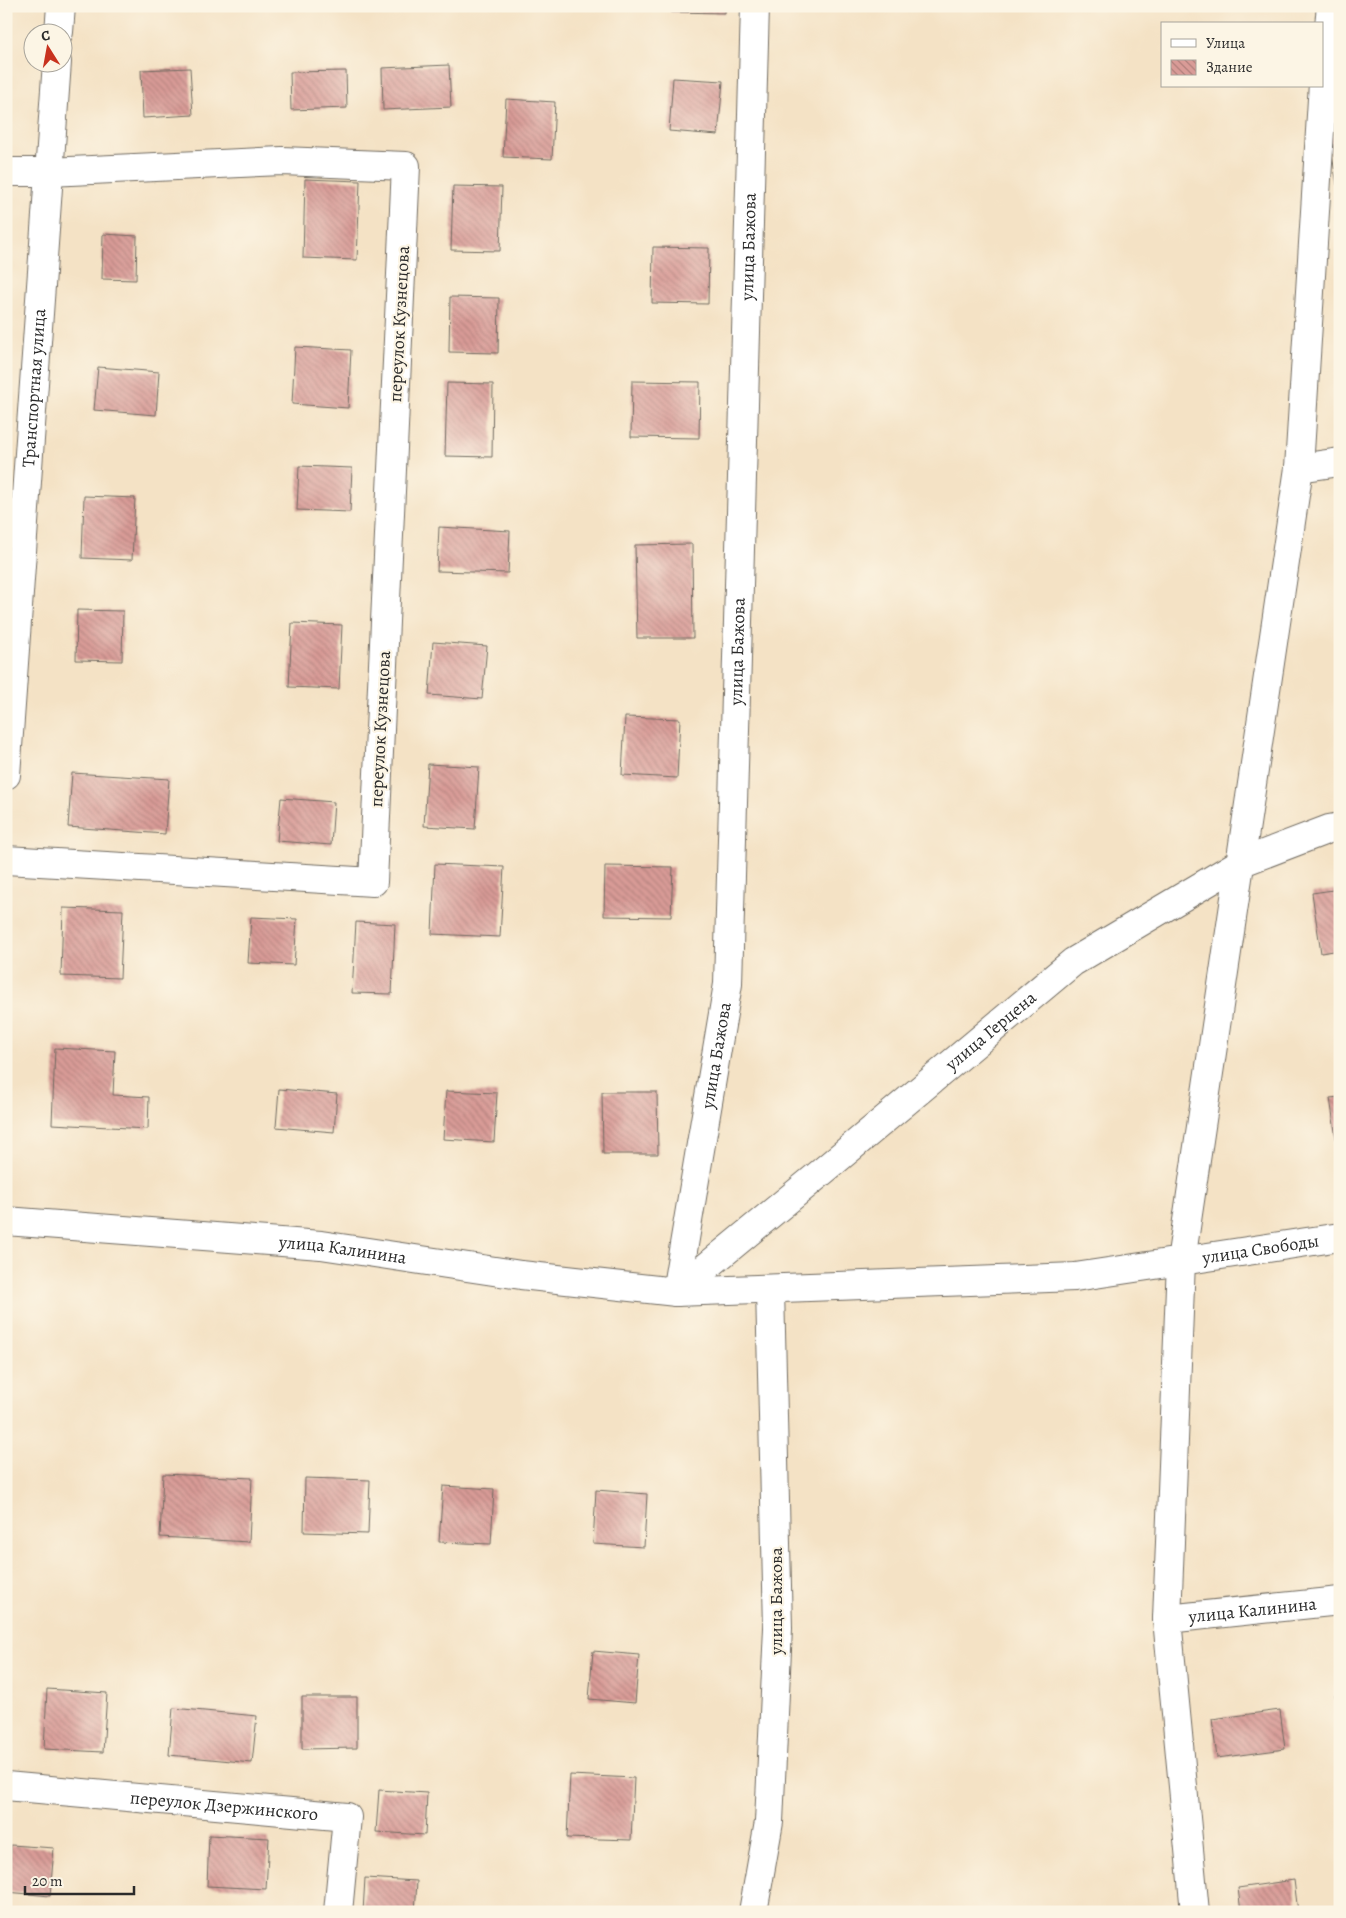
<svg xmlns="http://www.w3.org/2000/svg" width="1346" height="1918" font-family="Alegreya,serif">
  <defs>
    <pattern id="building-back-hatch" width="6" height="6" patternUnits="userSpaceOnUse" patternTransform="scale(1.25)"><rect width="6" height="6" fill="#d99b97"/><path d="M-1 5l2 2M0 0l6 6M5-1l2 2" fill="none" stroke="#b07f7b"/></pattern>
  </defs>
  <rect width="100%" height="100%" fill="#fcf5e5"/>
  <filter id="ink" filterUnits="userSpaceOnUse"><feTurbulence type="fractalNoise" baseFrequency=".02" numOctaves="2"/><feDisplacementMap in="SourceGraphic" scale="10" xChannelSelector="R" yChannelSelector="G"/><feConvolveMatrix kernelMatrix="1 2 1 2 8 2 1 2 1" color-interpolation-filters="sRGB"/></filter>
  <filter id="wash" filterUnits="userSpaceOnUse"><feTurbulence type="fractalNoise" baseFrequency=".0096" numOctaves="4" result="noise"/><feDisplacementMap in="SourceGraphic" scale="20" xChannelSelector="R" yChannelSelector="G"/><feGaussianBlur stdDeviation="1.12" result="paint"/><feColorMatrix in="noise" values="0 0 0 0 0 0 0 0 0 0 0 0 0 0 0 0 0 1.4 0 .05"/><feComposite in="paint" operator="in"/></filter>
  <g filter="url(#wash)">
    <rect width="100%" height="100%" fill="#f4e2c5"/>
    <g id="blocks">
      <path fill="url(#building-back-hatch)" d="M671,6h54v7l-54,-1z
        M449,65l2,42 -68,3 -1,-42z
        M190,68l3,47 -50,3 -2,-48z
        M346,71l1,37 -56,2 -1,-38z
        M673,78l50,3 -5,54 -49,-4z
        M506,99l49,3 -3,57 -49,-2z
        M1340,134v50l-3,1 -8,-49z
        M305,179l55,2 -3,79 -54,-2z
        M453,186l49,1 -2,64 -49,-1z
        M103,234l34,2 -1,44 -34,-1z
        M653,247l56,1 -1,56 -56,-1z
        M450,297l49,1 -1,55 -49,-1z
        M295,347l56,3 -3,58 -56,-4z
        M98,367l61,5 -3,43 -62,-5z
        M632,381l68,1 -1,56 -68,-1z
        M447,383l46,1 -1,73 -47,-1z
        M299,466l53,2 -2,44 -53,-2z
        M84,496l51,2 -3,62 -50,-2z
        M439,527l71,4 -2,42 -71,-2z
        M692,544l1,94h-56l-2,-93z
        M77,610l46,1 -1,50 -46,-1z
        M292,623l50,2 -3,64 -50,-2z
        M433,642l54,4 -5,53 -53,-4z
        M625,717l55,2 -3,59 -55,-3z
        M428,764l51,3 -4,62 -51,-3z
        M72,773l97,6 -4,55 -97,-7z
        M281,798l53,4 -3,43 -54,-4z
        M435,864l69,3 -4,70 -68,-3z
        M605,866l68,1 -2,50 -67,-1z
        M1340,889v61l-19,3 -9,-60z
        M63,908l60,2 -3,68 -59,-2z
        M251,917l46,2 -3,46 -46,-2z
        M356,922l39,2 -3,70 -40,-1z
        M55,1048l60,3 -2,44 36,2 -1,32 -96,-5z
        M279,1089l58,5 -3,38 -58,-5z
        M446,1091l51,2 -3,49 -51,-3z
        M602,1092h55l1,62h-55z
        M1340,1097v47l-3,1 -7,-47z
        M163,1474l89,4 -3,64 -89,-5z
        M305,1478l65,2 -2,54 -64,-2z
        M443,1486l51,3 -3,55 -52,-2z
        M596,1490l51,4 -3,53 -51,-3z
        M593,1651l46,4 -4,48 -46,-4z
        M47,1689l60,4 -4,59 -59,-3z
        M1340,1694v27h-1l-4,-26z
        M302,1697h55v51l-55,1z
        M173,1708l84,8 -5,47 -83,-8z
        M1280,1710l5,39 -68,9 -5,-39z
        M570,1775l64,3 -3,62 -64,-2z
        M379,1790l48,3 -2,42 -49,-3z
        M209,1835l60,3 -3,51 -59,-3z
        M11,1845l43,3 -4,48 -43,-4z
        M365,1878l52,3 -2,31h-52z
        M1294,1880l4,32h-57l-3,-24z"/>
    </g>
  </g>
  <g filter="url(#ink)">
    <use href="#blocks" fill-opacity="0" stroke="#716b61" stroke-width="1"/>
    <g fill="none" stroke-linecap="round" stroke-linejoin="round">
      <defs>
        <g id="minor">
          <path d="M59,32l2,-26"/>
          <path d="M6,172h43l233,-11 124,5 -33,716 -367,-22"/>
          <path d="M1299,468l41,-6"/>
          <path id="s1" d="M6,775l51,-713"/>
          <path id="s2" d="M676,1292l52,-308 27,-978"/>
          <path id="s3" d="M1167,1619l173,-18"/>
          <path id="s4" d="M6,1786l341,31 -9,95"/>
          <path d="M753,1912l16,-90 9,-194 -8,-339"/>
          <path d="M1195,1912l-28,-293 14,-358 118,-793 24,-385 8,-77"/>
        </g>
        <g id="tertiary">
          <path id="s5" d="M6,1221l315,24 200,30 155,17 399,-15 265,-40"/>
          <path id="s6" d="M676,1292l147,-121 250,-209 167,-99 89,-34 11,-2"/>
        </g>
      </defs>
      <use href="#minor" stroke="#716b61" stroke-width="30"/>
      <use href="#tertiary" stroke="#716b61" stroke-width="30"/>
      <use href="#minor" stroke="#fff" stroke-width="28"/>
      <use href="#tertiary" stroke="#fff" stroke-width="28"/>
    </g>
  </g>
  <g text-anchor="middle" stroke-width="4.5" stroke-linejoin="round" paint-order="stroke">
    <g font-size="18" fill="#2b2b2b" stroke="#fcf5e5">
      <text dy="6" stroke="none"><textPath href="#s2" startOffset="1050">улица Бажова</textPath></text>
      <text transform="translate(399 324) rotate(-87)" y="6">переулок Кузнецова</text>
      <text dy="6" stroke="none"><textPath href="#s1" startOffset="388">Транспортная улица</textPath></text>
      <text dy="6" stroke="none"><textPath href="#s2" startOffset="645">улица Бажова</textPath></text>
      <text transform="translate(380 729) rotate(-87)" y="6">переулок Кузнецова</text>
      <text dy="6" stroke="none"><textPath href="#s6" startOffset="409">улица Герцена</textPath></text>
      <text dy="6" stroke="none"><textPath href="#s2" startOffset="240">улица Бажова</textPath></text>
      <text dy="6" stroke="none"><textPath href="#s5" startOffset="1261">улица Свободы</textPath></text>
      <text dy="6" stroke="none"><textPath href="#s5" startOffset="338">улица Калинина</textPath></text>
      <text transform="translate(776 1601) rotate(-90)" y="6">улица Бажова</text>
      <text dy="6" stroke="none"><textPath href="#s3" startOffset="86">улица Калинина</textPath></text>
      <text dy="6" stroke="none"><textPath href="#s4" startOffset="219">переулок Дзержинского</textPath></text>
    </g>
  </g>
  <rect width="1346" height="1918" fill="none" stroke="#fcf5e5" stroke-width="25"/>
  <rect x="1161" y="22" width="162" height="65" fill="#fcf5e5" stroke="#a8a49b"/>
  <rect x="1171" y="39" width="25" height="8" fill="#ffffff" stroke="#a8a49b"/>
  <text x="1206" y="48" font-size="15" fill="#2b2b2b">Улица</text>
  <rect x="1171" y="60" width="25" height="15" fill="url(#building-back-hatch)" stroke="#a8a49b"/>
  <text x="1206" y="72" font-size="15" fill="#2b2b2b">Здание</text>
  <g transform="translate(48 48) rotate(349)"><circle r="24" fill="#fcf5e5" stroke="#a8a49b"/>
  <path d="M0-4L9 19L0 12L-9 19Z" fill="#c8321e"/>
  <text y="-8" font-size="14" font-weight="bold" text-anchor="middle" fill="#2b2b2b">С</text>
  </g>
  <path d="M25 1886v8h109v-8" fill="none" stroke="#2b2b2b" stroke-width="2.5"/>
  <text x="32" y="1886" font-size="15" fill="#2b2b2b" stroke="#fcf5e5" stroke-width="4" paint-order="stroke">20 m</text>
</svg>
